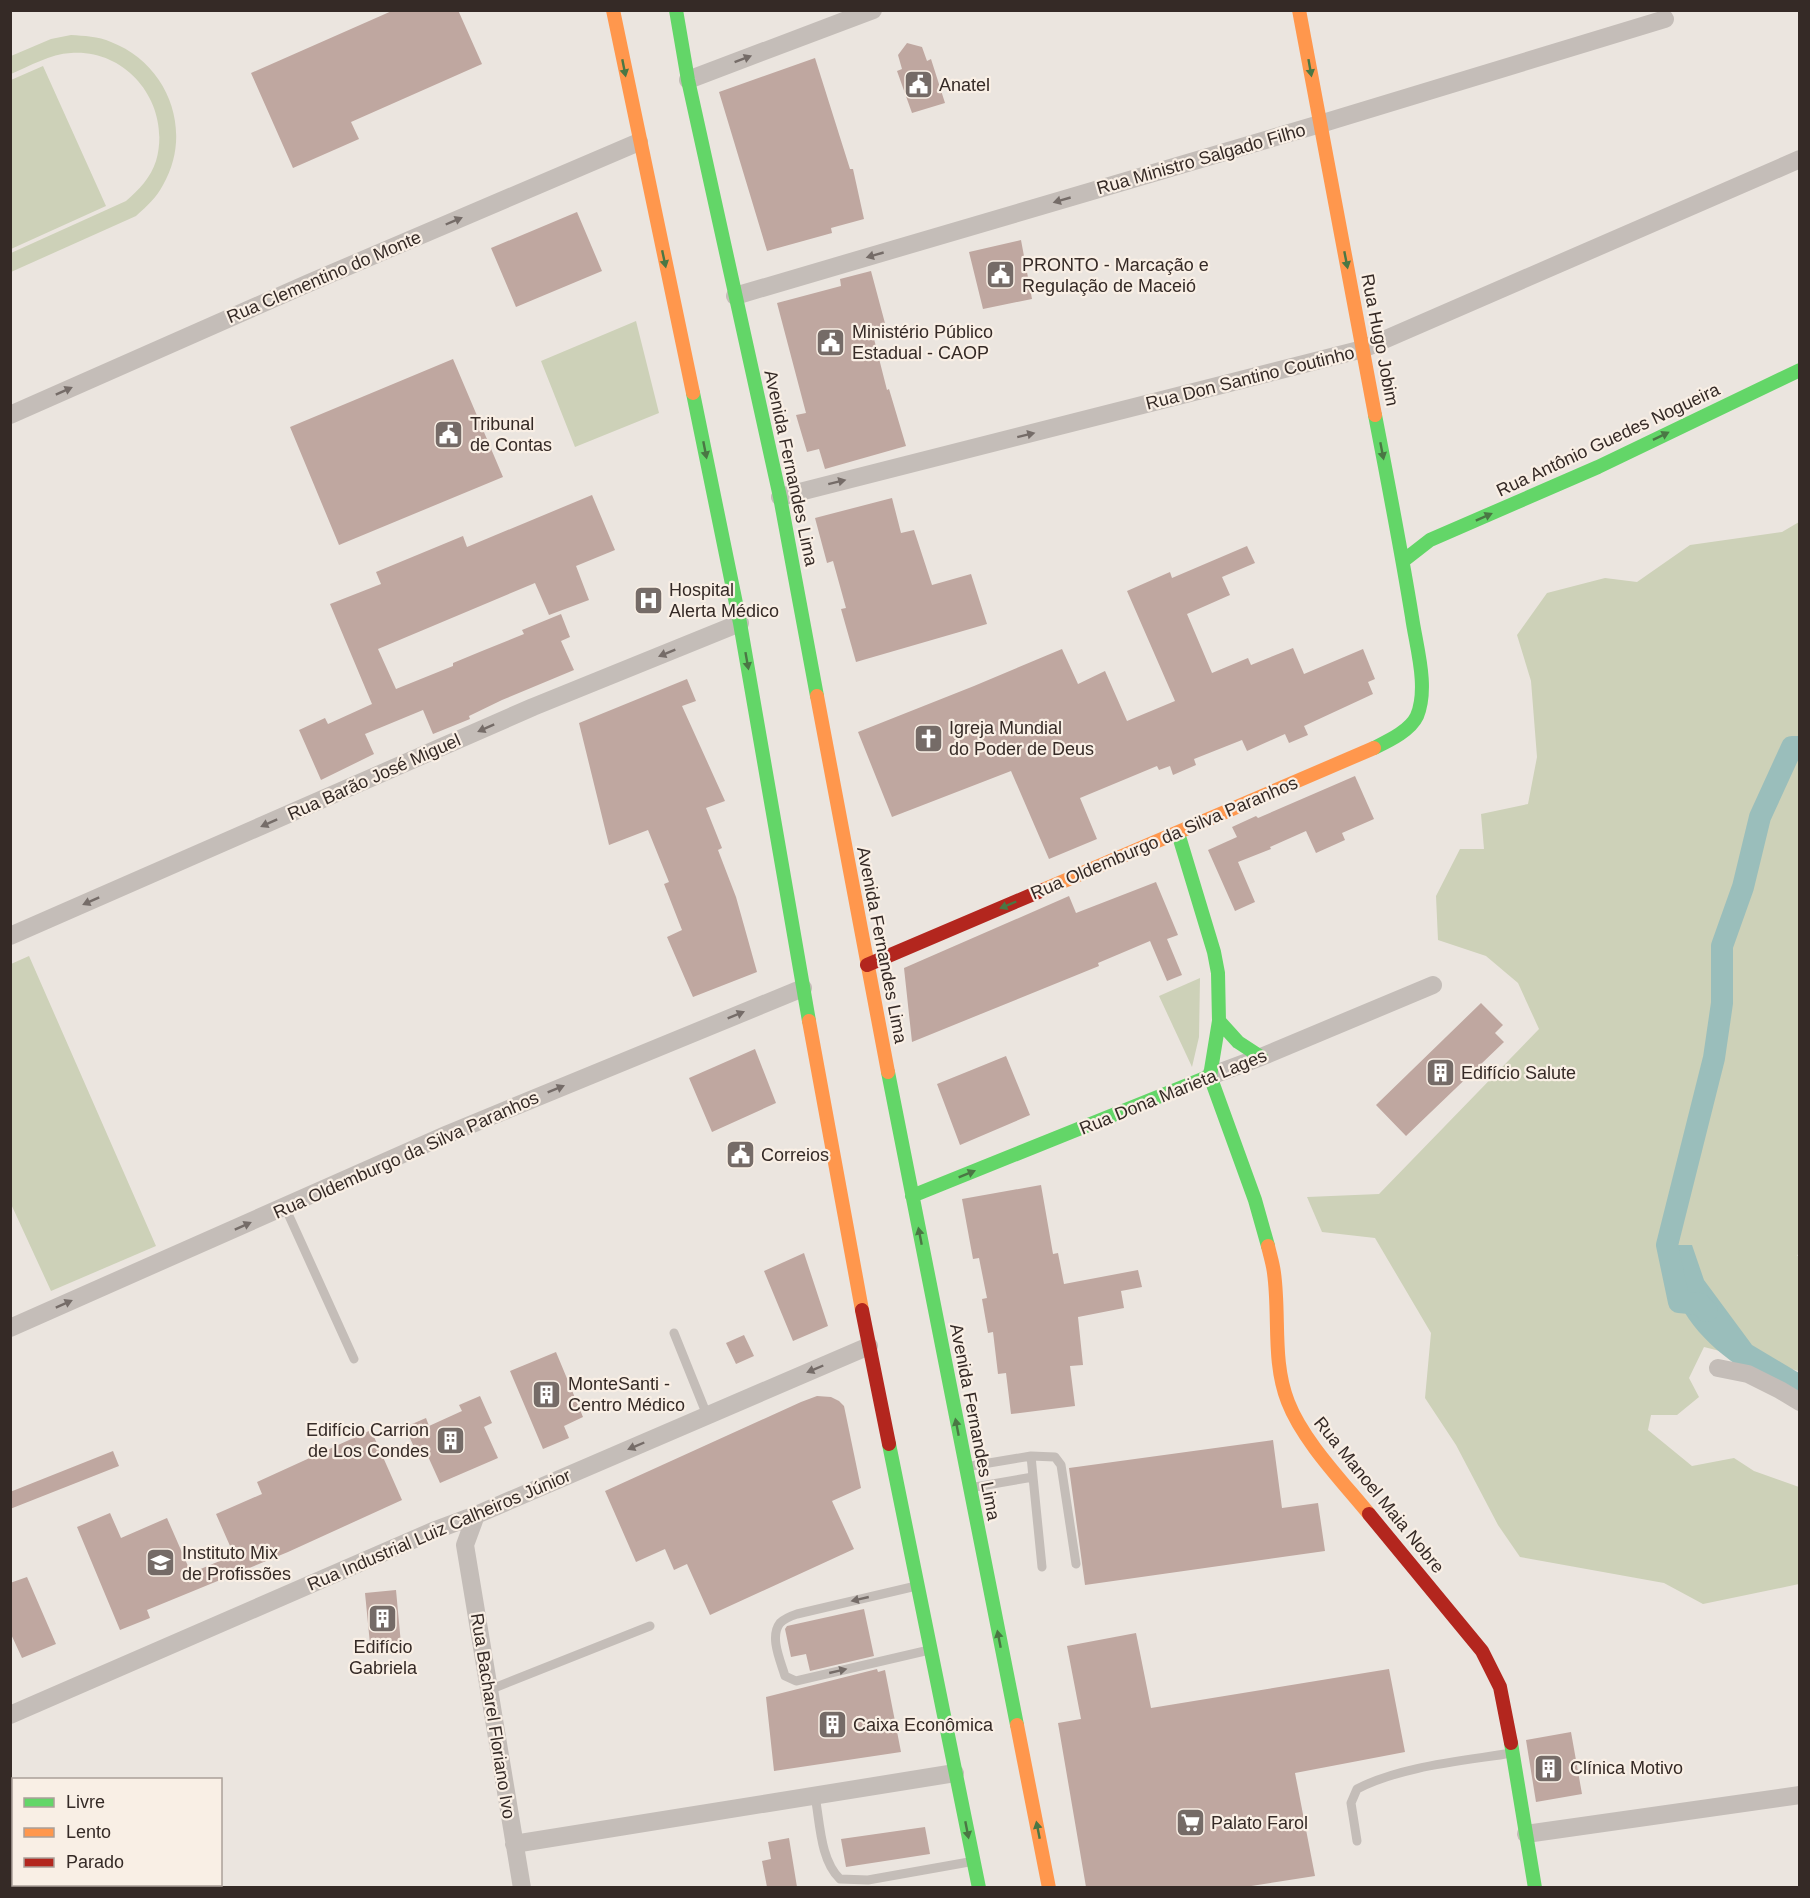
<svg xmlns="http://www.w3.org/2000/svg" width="1810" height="1898" font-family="Arial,sans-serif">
  <rect width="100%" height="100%" fill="#ebe5df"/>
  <path fill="#cdd1b8" d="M71,35c13,1 27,1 40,7 57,22 83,89 52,143 -6,12 -16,21 -27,31l-125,56v-19l115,-52c13,-11 25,-24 30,-40 16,-55 -27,-112 -85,-108 -21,1 -41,13 -60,21v-18l40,-17z
    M43,66l63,140 -95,43v-169z
    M636,321l23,92 -84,34 -34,-86z
    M1799,522l1,732 -3,1 3,4 -1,112 -95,-24 -15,31 10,19 -22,18h-26l-3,15 44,36 42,-8 20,13 45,16v97l-96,20 -39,-21 -144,-26 -22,-32 -42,-80 -31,-47 6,-65 -56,-95 -53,-6 -15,-35 72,-3 160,-165 -21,-46 -32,-27 -48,-16 -2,-44 24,-47h24l-3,-35 47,-10 9,-47 -6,-76 -14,-46 30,-42 58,-15 32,4 53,-37 92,-13z
    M29,956l127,290 -105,45 -40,-87v-240z
    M1200,978l-1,59 -7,30 -33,-71z"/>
  <path fill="#9abebb" d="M1667,1245h25l12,35 48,65 47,28v29c-44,-24 -95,-51 -119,-98 -7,-13 -10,-44 -13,-59z"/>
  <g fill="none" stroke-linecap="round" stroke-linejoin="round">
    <path stroke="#9abebb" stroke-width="22" d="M1707,1311l-7,-7 -21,-2 -12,-57 47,-187 8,-55v-57l21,-59 17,-70 32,-70h8"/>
  </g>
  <path fill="#bfa7a0" d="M394,10h64l24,54 -131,58 8,17 -66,29 -42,-95z
    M907,43l15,4 5,14 4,-2 14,44 -33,10 -15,-42 5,-2 -4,-14z
    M815,58l35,111h3l11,50 -33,9 1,5 -65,18 -48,-159z
    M577,212l25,59 -86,36 -25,-59z
    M1021,240l11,59 -49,10 -14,-57z
    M871,271l15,56 -14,4 15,59 2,-1 17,57 -81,23 -6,-20 -12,3 -11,-37 10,-2 -29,-110 64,-17 -1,-7z
    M453,359l50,118 -164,68 -49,-118z
    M592,495l23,55 -39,16 13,34 -40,15 -14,-32 -157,66 18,40 57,-23v-3l29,-12 42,-17 -2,-4 39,-16 9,23 -9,4 13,29 -72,30 -33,16 1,3 -37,15 -10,-24 -58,24 9,20 -53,26 -22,-50 26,-12 3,6 44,-20 -42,-100 51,-20 -5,-12 87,-36 4,11z
    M892,498l9,35 13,-3 18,55 39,-11 16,50 -131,38 -15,-53 5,-1 -13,-47 -6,2 -12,-45z
    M1247,546l8,17 -33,14 8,18 -43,19 25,59 36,-15 3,7 42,-17 11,26 59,-25 12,30 -7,3 5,12 -69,32 4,9 -19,8 -4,-9 -38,17 -5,-11 -48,19 2,6 -23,10 -3,-9 -11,4 -2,-4 -77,32 17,41 -48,20 -38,-88 -119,46 -34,-85 116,-46 88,-37 16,35 27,-13 22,50 48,-20 -48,-110 43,-19 2,6z
    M687,679l9,22 -14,5 43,95 -19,7 16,40 -4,2 18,47 21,75 -64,25 -26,-60 15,-7 -18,-46 5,-2 -21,-52 -39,15 -30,-122z
    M1355,776l19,43 -32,14 3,7 -29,13 -10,-22 -36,16 1,2 -33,13 17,40 -20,9 -27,-61 29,-13 -5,-10 24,-11 2,2z
    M1156,882l22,53 -11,4 15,36 -15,6 -17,-40 -52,22 1,3 -187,76 -8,-74 165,-72 7,17z
    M1481,1003l22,22 -8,8 9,9 -98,94 -30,-31z
    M755,1049l21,54 -64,29 -23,-54z
    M1006,1056l24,59 -70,30 -23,-61z
    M1041,1185l12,69 5,-1 6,31 74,-14 4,17 -21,4 3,17 -46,9 5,48 -13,1 5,40 -64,8 -5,-41 -8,1 -5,-42 -5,1 -6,-34 5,-1 -8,-40 -6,1 -11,-60z
    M804,1253l24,73 -35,15 -29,-70z
    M744,1335l10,21 -18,8 -10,-21z
    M556,1352l27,65 -19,9 5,12 -26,11 -33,-78z
    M480,1396l12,27 -8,4 14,31 -58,25 -14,-31 -8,4 -13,-29 21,-9 3,8 33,-15 -3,-6z
    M817,1396l14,1 8,4 5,5 17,82 -29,13 22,48 -144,66 -23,-51 -13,6 -9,-21 -29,13 -31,-71 196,-89z
    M371,1430l31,70 -114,52 -141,58 3,8 -30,12 -43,-103 33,-14 11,25 46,-20 24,55 43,-18 -18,-41 46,-20 -5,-12z
    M1273,1440l9,68 36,-5 7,48 -240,34 -16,-117z
    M113,1451l6,15 -109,43v-17z
    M27,1577l29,67 -34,14 -12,-26v-49z
    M396,1590l5,54 -15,1 1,8 -16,1 -6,-61z
    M864,1609l10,47 -64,15 -4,-17 -15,3 -6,-28 2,-3z
    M1136,1633l15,75 238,-39 16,83 -110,21 20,103 -70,11h-159l-28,-164 23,-4 -14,-73z
    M877,1669l1,3 7,-2 16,82 -127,19 -8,-74z
    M1571,1732l11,62 -46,8 -10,-62z
    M925,1827l5,27 -84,13 -5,-28z
    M789,1838l8,49h-30l-5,-26 9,-2 -3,-17z"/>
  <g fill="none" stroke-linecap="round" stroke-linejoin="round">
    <path stroke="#c4bdb8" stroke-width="9" d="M285,1207l69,152
      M674,1333l33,82
      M1031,1456l24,1 6,8 15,99
      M971,1466l60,-10 2,21
      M975,1487l58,-10 9,90
      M912,1587l-115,27c-6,2 -13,5 -17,9 -11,14 1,39 5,53l11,5 129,-30
      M489,1690l161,-64
      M815,1796c5,26 5,64 25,83l28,1 101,-18
      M1357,1841l-6,-38 6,-14c44,-23 106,-28 155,-36"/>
    <path stroke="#c4bdb8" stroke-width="18" d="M688,80l185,-70
      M735,296l585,-172 345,-105
      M10,415l299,-132 330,-141
      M780,497l583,-148 437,-190
      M10,936l523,-229 207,-84
      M1210,1076l51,-19 172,-72
      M10,1328l438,-194 355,-146
      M1718,1368l30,6 32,16 20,12
      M476,1515l-11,30 57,343
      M10,1715l423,-184 43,-16 393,-169
      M1526,1834l274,-39
      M514,1844l441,-71"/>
    <path stroke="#63d668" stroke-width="14" d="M676,10l12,70 92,417 37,199
      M693,393l47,230 69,398
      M1403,561l27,-21 168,-73 202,-97
      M1374,748c14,-7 36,-17 43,-32 12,-29 -1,-70 -5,-99 -11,-68 -24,-135 -37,-202
      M1178,833l36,119 4,21 1,48 -9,55 45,124 13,46
      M1219,1021l19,21 23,15
      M888,1072l129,653
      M912,1196l298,-120
      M889,1444l90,444
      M1511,1743l24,145
      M10,1834l4,8
      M30,1884l1,4"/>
    <path stroke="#ff974d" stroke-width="14" d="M613,10l80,383
      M1299,10l76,405
      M817,696l71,376
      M1043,890l331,-142
      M809,1021l53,289
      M1268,1246c2,9 5,18 6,27 6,43 -2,89 14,129 15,39 55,80 81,112
      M1017,1725l32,163"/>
    <path stroke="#b3261e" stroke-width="14" d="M867,965l176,-75
      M862,1310l27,134
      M1369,1514l113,137 18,36 11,56"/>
  </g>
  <defs><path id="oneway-solid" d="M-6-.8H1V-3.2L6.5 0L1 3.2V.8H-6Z" transform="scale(1.5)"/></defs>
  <g fill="#756c68">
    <use href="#oneway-solid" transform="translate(743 59) rotate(-21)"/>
    <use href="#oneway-solid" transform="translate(1062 200) rotate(164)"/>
    <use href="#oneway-solid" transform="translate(454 221) rotate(-23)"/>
    <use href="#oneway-solid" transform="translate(875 255) rotate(164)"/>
    <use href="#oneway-solid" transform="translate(64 391) rotate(-24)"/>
    <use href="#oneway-solid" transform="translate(1026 435) rotate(-14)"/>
    <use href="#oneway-solid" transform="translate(837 482) rotate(-14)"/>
    <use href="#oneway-solid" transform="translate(667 653) rotate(158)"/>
    <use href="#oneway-solid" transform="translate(486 728) rotate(156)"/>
    <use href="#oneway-solid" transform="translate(269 823) rotate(156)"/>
    <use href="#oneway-solid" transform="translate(91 901) rotate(156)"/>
    <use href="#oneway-solid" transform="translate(736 1015) rotate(-22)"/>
    <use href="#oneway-solid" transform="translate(556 1089) rotate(-22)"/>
    <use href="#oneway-solid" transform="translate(243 1226) rotate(-24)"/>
    <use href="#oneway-solid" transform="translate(64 1304) rotate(-24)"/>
    <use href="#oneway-solid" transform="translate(815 1369) rotate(157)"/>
    <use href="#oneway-solid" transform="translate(636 1446) rotate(157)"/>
    <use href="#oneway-solid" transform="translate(860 1599) rotate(167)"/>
    <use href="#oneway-solid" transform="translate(838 1671) rotate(-13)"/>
  </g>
  <g fill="#4a7744">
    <use href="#oneway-solid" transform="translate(624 68) rotate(79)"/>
    <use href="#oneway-solid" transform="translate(1310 68) rotate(80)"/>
    <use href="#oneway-solid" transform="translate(664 259) rotate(78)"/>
    <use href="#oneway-solid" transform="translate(1346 260) rotate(79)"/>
    <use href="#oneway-solid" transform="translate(1661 436) rotate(-26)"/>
    <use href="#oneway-solid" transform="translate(705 450) rotate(79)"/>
    <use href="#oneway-solid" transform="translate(1382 451) rotate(79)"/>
    <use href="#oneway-solid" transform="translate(1484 517) rotate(-24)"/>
    <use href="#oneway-solid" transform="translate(747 661) rotate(80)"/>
    <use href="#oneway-solid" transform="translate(1008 905) rotate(157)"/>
    <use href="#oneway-solid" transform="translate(967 1174) rotate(-22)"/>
    <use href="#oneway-solid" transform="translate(920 1236) rotate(-101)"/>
    <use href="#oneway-solid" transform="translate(957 1427) rotate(-101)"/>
    <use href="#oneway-solid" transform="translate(999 1639) rotate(-101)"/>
    <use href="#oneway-solid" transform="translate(967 1830) rotate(79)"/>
    <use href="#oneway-solid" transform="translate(1038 1830) rotate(-101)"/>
  </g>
  <defs>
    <symbol id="civic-square" viewBox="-11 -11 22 22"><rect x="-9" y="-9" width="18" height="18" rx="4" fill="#756b67" stroke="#f9efe5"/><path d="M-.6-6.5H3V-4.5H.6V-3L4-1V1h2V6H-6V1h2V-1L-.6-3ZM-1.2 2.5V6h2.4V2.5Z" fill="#fff"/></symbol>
    <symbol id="hospital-square" viewBox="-11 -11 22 22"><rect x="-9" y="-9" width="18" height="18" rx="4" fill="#756b67" stroke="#f9efe5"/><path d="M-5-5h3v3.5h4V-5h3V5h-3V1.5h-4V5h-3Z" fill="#fff"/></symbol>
    <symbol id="church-square" viewBox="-11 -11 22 22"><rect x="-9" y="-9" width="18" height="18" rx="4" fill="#756b67" stroke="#f9efe5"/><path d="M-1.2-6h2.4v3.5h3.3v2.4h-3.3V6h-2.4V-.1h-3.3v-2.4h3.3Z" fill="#fff"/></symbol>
    <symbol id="building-square" viewBox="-11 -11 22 22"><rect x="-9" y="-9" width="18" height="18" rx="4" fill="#756b67" stroke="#f9efe5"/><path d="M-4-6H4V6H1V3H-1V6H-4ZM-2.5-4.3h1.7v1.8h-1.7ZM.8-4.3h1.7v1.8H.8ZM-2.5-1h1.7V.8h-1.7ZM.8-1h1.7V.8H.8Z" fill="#fff"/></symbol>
    <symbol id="university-square" viewBox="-11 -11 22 22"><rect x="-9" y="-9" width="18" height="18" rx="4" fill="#756b67" stroke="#f9efe5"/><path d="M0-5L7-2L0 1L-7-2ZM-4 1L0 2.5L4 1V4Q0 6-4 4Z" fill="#fff"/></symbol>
    <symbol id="supermarket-square" viewBox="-11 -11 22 22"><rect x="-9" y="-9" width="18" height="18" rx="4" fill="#756b67" stroke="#f9efe5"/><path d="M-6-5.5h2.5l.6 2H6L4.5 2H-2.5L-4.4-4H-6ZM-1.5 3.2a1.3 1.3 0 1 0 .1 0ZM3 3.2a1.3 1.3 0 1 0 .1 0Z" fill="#fff"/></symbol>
  </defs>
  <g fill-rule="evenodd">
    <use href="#civic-square" x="902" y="68" width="33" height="33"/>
    <use href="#civic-square" x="984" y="258" width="33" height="33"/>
    <use href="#civic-square" x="814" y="326" width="33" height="33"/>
    <use href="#civic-square" x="432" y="418" width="33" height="33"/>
    <use href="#hospital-square" x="632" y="584" width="33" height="33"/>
    <use href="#church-square" x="912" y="722" width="33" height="33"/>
    <use href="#building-square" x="1424" y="1056" width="33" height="33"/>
    <use href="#civic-square" x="724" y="1138" width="33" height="33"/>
    <use href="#building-square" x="530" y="1378" width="33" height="33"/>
    <use href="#building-square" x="434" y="1424" width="33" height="33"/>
    <use href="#university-square" x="144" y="1546" width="33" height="33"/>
    <use href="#building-square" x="366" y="1602" width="33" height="33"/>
    <use href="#building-square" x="816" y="1708" width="33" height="33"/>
    <use href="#building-square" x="1532" y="1752" width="33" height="33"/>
    <use href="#supermarket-square" x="1174" y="1806" width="33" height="33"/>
  </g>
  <g text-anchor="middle" stroke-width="4.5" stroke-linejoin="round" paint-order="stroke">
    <g font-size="18" fill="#352a26" stroke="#f9efe5" text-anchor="start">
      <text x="939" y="91">Anatel</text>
      <text x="1022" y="271">PRONTO - Marcação e<tspan x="1022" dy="21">Regulação de Maceió</tspan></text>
      <text x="852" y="338">Ministério Público<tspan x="852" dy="21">Estadual - CAOP</tspan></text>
      <text x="470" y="430">Tribunal<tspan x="470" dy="21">de Contas</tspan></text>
      <text x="669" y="596">Hospital<tspan x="669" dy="21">Alerta Médico</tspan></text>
      <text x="949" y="734">Igreja Mundial<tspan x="949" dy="21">do Poder de Deus</tspan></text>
      <text x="1461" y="1079">Edifício Salute</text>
      <text x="761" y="1161">Correios</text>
      <text x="568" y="1390">MonteSanti -<tspan x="568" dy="21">Centro Médico</tspan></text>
      <text x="429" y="1436" text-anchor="end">Edifício Carrion<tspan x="429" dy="21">de Los Condes</tspan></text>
      <text x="182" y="1559">Instituto Mix<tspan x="182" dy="21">de Profissões</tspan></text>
      <text x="383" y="1653" text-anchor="middle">Edifício<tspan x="383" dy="21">Gabriela</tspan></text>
      <text x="853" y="1731">Caixa Econômica</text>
      <text x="1570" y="1774">Clínica Motivo</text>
      <text x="1211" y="1829">Palato Farol</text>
    </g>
    <g font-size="18" fill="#352a26" stroke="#f9efe5">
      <text transform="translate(1201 159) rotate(-16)" y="6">Rua Ministro Salgado Filho</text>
      <text transform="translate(324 277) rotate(-23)" y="6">Rua Clementino do Monte</text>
      <text transform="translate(1380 340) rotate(79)" y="6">Rua Hugo Jobim</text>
      <text transform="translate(1250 378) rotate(-14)" y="6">Rua Don Santino Coutinho</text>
      <text transform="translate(1608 440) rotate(-25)" y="6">Rua Antônio Guedes Nogueira</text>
      <text transform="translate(791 468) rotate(78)" y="6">Avenida Fernandes Lima</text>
      <text transform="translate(374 777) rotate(-24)" y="6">Rua Barão José Miguel</text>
      <text transform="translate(1164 838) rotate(-23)" y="6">Rua Oldemburgo da Silva Paranhos</text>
      <text transform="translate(882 945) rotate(79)" y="6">Avenida Fernandes Lima</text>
      <text transform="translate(1173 1092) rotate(-22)" y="6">Rua Dona Marieta Lages</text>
      <text transform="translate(406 1155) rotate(-24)" y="6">Rua Oldemburgo da Silva Paranhos</text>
      <text transform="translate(975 1422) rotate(79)" y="6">Avenida Fernandes Lima</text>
      <text transform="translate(1379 1495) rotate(51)" y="6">Rua Manoel Maia Nobre</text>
      <text transform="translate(439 1530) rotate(-23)" y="6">Rua Industrial Luiz Calheiros Júnior</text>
      <text transform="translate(493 1716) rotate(81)" y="6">Rua Bacharel Floriano Ivo</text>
    </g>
  </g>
  <rect width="1810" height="1898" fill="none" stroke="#352a26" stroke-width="24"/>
  <rect x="12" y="1778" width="210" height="108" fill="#f9efe5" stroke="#aba099" stroke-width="1.5"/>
  <rect x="24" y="1798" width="30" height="9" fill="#63d668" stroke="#aba099" stroke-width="1.5"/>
  <text x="66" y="1808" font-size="18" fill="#352a26">Livre</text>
  <rect x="24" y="1828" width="30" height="9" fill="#ff974d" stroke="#aba099" stroke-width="1.5"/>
  <text x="66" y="1838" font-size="18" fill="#352a26">Lento</text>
  <rect x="24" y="1858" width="30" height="9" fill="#b3261e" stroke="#aba099" stroke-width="1.5"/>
  <text x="66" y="1868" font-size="18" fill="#352a26">Parado</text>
</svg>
